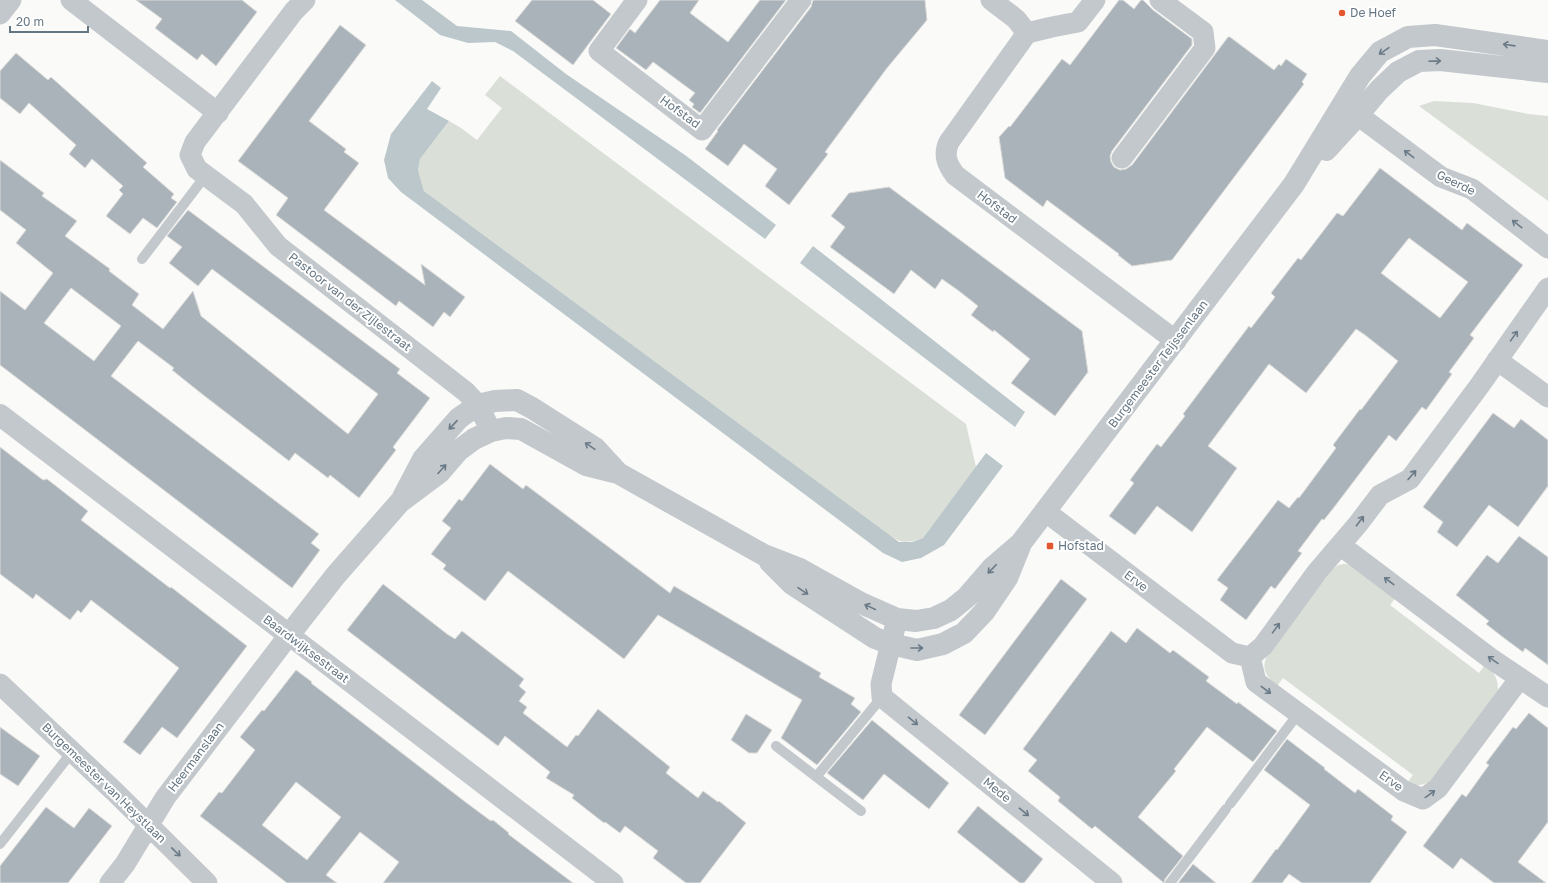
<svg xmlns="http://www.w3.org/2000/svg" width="1548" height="883" font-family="'Golos Text',sans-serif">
  <rect width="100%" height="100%" fill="#fafaf8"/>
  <path fill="#dadfd7" d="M500,76l466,348 10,43 -53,71c-15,5 -21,6 -34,-3l-465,-344 -6,-21 2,-11 29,-38 12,7 16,12 25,-32 -17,-13z
    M1434,101l39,2 55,11 20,2v85l-129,-95z
    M1344,564l7,1 45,32 -6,8 89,68 6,-8c10,7 13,14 13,26l-66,90c-9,4 -15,6 -25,2l6,-8 -130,-97 -6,8c-12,-11 -17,-18 -8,-34l62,-81 7,-6z"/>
  <path fill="#bbc7cb" d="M395,0h27l35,26 54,5 55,43 119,81 91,70 -11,14 -252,-188 -18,-9 -27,1 -28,-8z
    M432,81l9,7 -14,21 22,12 -29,38 -2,11 6,21 475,351h13l11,-4 63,-85 17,13 -59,79 -23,13 -19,4 -19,-9 -482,-361 -13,-14 -4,-18 7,-26z
    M813,246l212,166 -10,15 -215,-164z"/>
  <path fill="#aab3b9" stroke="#dcdcda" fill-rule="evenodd" d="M136,0h106l15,12 -41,54 -14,-12 -5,6 -42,-32 7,-9z
    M532,0h61l18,14 -38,51 -58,-44z
    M660,0h39l-9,13 38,29 32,-42h26l-86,113 -8,-6 2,-3 -5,-4 6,-7 -42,-31 -7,8 -30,-22 14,-19 5,4z
    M813,0h112l2,20 -40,48 -62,84 3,2 -39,51 -24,-19 12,-17 -33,-25 -16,22 -23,-17 13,-18 -1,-1 94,-123z
    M1119,0h4l11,9 7,-9h2l10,10 39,29v6l-80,106 -2,5 1,6 3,5 6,3 6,-1 6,-4 96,-128h2l44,33 5,-6 2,2 5,-7 21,15 -5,8 2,2 -132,176 -40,6 -14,-11 1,-1 -72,-54 -4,7 -38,-29 -6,-41 10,-11 1,1 52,-68 8,6z
    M340,25l26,20 -57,76 37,28 -2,3 15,11 -35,47 101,75 -4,-21 44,33 -15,20 -6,-5 -11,15 -34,-26 -3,5 -120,-91 12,-17 -50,-37z
    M16,53l32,27 3,-3 96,86 -4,4 31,27 -3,4 6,4 -20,26 -14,-10 -13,16 -24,-18 17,-22 -4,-4 4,-4 -31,-27 -7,9 -16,-14 7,-9 -47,-42 -9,11 -20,-16v-27z
    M0,160l44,33 -2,3 35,25 -12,15 45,33 -1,2 30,23 -7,11 31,24 30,-38 8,25 147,118 30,-40 -166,-125 -14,17 -29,-23 13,-16 -15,-11 21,-26 212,159 -3,4 33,25 -37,49 3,3 -37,48 -29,-23 -2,3 -33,-25 -6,8 -87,-67 -30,-24 2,-2 -36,-27 -27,35 208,158 -8,9 9,7 -28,38 -292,-223v-74l25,19 28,-37 -37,-30 10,-13 -26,-20zM71,288l50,38 -27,35 -50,-38z
    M1380,168l82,62 5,-7 56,42 -53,70 4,3 -25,34 3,2 -26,36 -4,-3 -26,34 -7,-6 -54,71 -11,14 -2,-1 -24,32 4,2 -27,36 -4,-3 -25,34 -26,-20 8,-12 -11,-8 61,-80 11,8 9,-11 1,1 37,-50 -3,-3 27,-36 1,1 37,-49 -33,-26 -9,-6 -50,64 -37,-29 -61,82 29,22 -45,64 -35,-26 -22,29 -26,-19 25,-33 -4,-3 27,-36 4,3 24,-31 -2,-2 66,-88 2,2 24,-31 -4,-4 27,-35 3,2 36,-47 6,3zM1409,238l59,44 -28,36 -59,-45z
    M889,187l193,144 6,41 -33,44 -44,-33 19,-24 -36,-29 -1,2 -22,-17 7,-9 -19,-15 -17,-12 -7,10 -24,-19 -17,24 -64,-47 15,-20 -14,-11 18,-23z
    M1493,413l21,15 7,-9 27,21v46l-30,41 -29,-22 -32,42 -20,-15 6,-10 -20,-15z
    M0,447l43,33 4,-1 41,32 -7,9 89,68 1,-1 76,59 -70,92 -15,-11 -22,28 -17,-13 56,-74 -88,-68 -10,13 -3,-3 -8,10 -34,-26 -3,5 -33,-25z
    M490,464l33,25 3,-4 144,108 4,-7 147,87 -2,4 36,21 -4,6 10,8 -44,53 -36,-27 21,-38 -144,-85 -34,44 -116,-88 -23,30 -42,-32 3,-4 -15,-11 20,-26 -9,-7 17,-22 3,2z
    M1519,536l29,21v108l-23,-17 -2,4 -19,-14 -18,-14 3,-3 -33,-26 31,-40 11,8z
    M1061,579l26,20 -102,136 -26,-20z
    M383,584l64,50 8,5 7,-8 62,48 -5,7 7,6 -7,9 8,6 -4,6 44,34 9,-12 2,1 20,-27 72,58 -4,6 32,25 5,-7 15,11 1,-1 27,22 -46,60h-14l-33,-25 5,-7 -33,-25 -5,7 -15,-11 -1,1 -32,-25 2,-3 -28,-17 4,-6 -45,-36 -7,10 -151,-116z
    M1137,628l33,25 3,-3 36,27 -3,4 31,23 1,-2 39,29 -24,31 -46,-35 -33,42 2,2 -38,46 45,39 -18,23 -1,4 -69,-57 -3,3 -34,-28 2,-4 -32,-26 9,-11 -14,-11 88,-118 15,12z
    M296,670l16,12 -1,1 157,121 23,17 2,-1 16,13 -1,1 65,49h-190l16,-21 -39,-30 -34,43 11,8h-50l-22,-17 -65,-50 19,-24 3,1 33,-43 -15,-13 22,-27 2,1zM296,782l45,35 -34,43 -45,-35z
    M1529,713l19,15v94l-30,40 28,21h-52l-33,-25 -8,11 -30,-23 39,-52 4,3 23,-32 -3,-2 27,-36 3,2z
    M746,714l26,16 -15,23h-8l-18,-13z
    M872,720l77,63 -20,26 -45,-35 -21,26 -36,-27z
    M0,727l40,29 -22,30 -18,-12z
    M1287,739l38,29 -1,1 31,24 3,-4 35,27 -2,4 16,12 -37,51h-68l-13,-9 -7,9h-31l25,-34 1,1 33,-45 -46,-35z
    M978,806l65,53 -19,24h-4l-63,-51z
    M46,807l28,21 15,-20 23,18 -44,57h-68v-17z
    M1193,864l23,19h-38z"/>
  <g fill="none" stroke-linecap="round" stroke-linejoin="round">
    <path stroke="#c3c8cc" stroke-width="10" d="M142,259l64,-84
      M776,746l85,65
      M816,777l66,-80
      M1230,804l68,-90
      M0,844l72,-92
      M1170,883l56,-74"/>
    <path stroke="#c3c8cc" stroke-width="21" d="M71,0l147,113
      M305,0l-11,11 -99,131 -5,13 7,14 47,35 34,42 188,146 12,13 13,26
      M637,0l-38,51 103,79 99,-130
      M991,0l25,19 11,14
      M1095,0l-17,22 -26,5 -25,6 -78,109c-6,13 -2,22 6,33l221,166
      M0,14l11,-14
      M1343,104l98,73 31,12 76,59
      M1122,158l83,-110 -2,-16 -43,-32
      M1497,360l51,37
      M1046,512l186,141 18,4
      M1340,545l150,113 58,39
      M897,619l-16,65 1,13 230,186
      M1250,657l13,-11 54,-74 41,-48 22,-29 30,-16 70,-94 68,-97
      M1250,657l6,25 148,109 19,8 15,-11 82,-110
      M0,684l115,108 92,91
      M110,883l15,-19 40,-66 124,-163 324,248"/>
    <path stroke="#c3c8cc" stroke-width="22" d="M1326,150l32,-35 21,-25 19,-18 21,-11 21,-1 108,12
      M0,415l289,220 47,-60 64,-73 39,-29 19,-22 16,-12 17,-8 15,-3 15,1 65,36 32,8 146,82 36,14 61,34 36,16 19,2 18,-3 17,-8 16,-13 26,-30 28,-24 273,-359 66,-108 20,-24 28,-15 27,-2 113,16
      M403,497l20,-38 36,-41 19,-13 17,-4 22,-1 15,8 63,40 23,25
      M770,562l22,22 83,54 16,6 26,6 26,-6 21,-11 20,-21 23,-34 13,-32"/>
  </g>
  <defs><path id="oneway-shaft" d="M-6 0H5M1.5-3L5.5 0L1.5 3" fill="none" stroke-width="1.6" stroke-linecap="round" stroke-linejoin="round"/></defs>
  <g stroke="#6a7a87">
    <use href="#oneway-shaft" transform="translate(1509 45) rotate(-172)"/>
    <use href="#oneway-shaft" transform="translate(1384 51) rotate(146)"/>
    <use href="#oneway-shaft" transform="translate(1435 61) rotate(-2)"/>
    <use href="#oneway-shaft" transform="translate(1409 154) rotate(-143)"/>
    <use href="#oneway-shaft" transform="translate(1517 224) rotate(-142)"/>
    <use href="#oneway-shaft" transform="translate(1514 336) rotate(-55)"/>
    <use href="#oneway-shaft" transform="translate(453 425) rotate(133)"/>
    <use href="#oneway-shaft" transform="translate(590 446) rotate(-146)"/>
    <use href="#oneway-shaft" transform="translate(442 469) rotate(-48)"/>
    <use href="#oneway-shaft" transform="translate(1412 475) rotate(-49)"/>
    <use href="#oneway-shaft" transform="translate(1360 521) rotate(-53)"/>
    <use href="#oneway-shaft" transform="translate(992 569) rotate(134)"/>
    <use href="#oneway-shaft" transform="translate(1389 581) rotate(-143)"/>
    <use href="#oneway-shaft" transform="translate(803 591) rotate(34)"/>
    <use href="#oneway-shaft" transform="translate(870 607) rotate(-155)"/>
    <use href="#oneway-shaft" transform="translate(1276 628) rotate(-54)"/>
    <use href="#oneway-shaft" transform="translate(917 648)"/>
    <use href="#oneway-shaft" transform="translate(1493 660) rotate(-145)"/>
    <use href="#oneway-shaft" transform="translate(1266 690) rotate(37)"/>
    <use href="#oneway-shaft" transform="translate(913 721) rotate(39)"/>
    <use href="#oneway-shaft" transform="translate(1430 794) rotate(-36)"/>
    <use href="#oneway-shaft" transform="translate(1024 812) rotate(39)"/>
    <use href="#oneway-shaft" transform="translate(176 852) rotate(44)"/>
  </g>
  <g fill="#e4572e" stroke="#fff" stroke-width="1.5">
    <circle cx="1342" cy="13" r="4"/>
    <rect x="1046" y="542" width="8" height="8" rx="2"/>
  </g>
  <g text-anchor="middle" stroke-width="4" stroke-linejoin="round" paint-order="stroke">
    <g font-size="12" fill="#657683" stroke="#fff" text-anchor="start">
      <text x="1350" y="17">De Hoef</text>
      <text x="1058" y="550">Hofstad</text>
    </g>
    <g font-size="12" fill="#657683" stroke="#fff">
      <text transform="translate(680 112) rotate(36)" y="4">Hofstad</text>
      <text transform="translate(1456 183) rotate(26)" y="4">Geerde</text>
      <text transform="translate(997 207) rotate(37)" y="4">Hofstad</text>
      <text transform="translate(350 302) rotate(38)" y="4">Pastoor van der Zijlestraat</text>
      <text transform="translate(1158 364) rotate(-53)" y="4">Burgemeester Teijssenlaan</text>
      <text transform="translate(1136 581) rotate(37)" y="4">Erve</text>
      <text transform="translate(306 649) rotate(37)" y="4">Baardwijksestraat</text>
      <text transform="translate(196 757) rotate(-53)" y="4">Heermanslaan</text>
      <text transform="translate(1391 781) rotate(35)" y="4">Erve</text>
      <text transform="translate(104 783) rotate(44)" y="4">Burgemeester van Heystlaan</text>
      <text transform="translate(997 790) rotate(39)" y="4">Mede</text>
    </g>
  </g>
  <path d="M10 26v6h78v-6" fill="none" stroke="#657683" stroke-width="2"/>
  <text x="16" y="26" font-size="12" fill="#657683" stroke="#ffffff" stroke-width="3" paint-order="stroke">20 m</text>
</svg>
